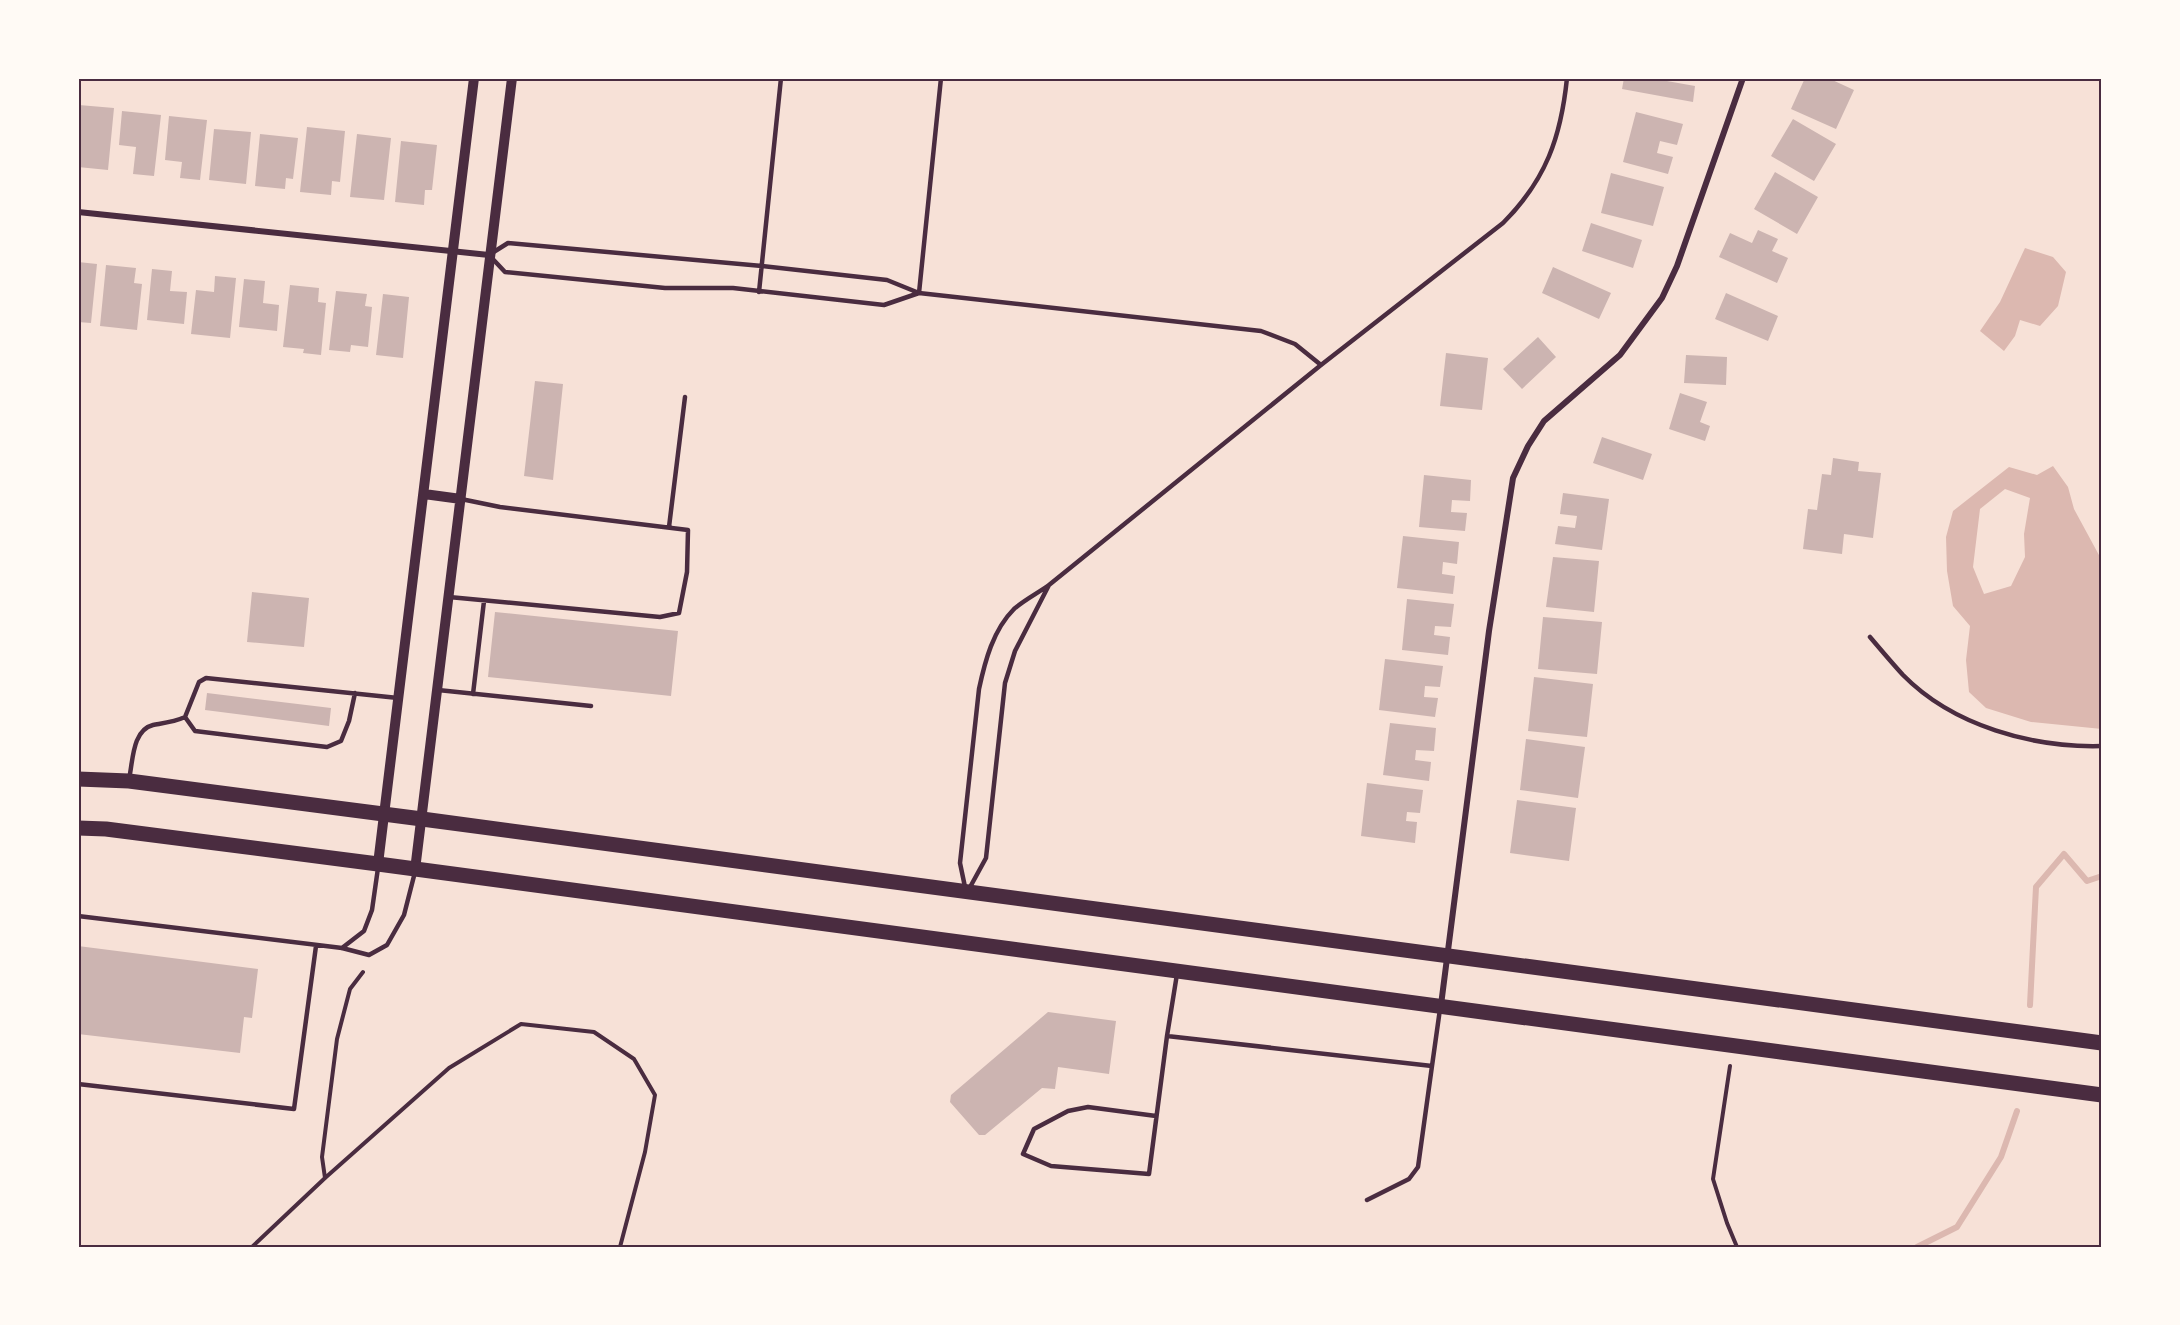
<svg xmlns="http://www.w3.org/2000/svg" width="2180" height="1325" font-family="'Fira Sans Condensed',sans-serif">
  <rect width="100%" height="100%" fill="#f7e1d7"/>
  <path fill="#dcb8b0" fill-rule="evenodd" d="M2025,248l28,9 13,15 -8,34 -18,20 -20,-6 -5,16 -11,15 -24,-20 20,-29z
    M2053,466l15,21 6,22 26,48 2,28v144l-71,-7 -45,-14 -17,-16 -3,-32 4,-34 -17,-20 -6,-35 -1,-34 7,-26 56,-44 28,8zM2005,489l25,9 -6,36 1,23 -14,29 -27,8 -11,-27 7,-58z"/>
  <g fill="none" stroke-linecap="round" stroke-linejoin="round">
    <path stroke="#dcb8b0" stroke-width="6" d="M2030,1005l6,-118 28,-33 23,27 15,-5
      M1917,1247l40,-20 44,-70 16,-46"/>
  </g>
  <path fill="#ccb4b1" d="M1624,78h26l45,8 -2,16 -71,-13z
    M1805,78h23l26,12 -18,39 -45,-20z
    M79,105l35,3 -6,62 -30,-3z
    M122,111l39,4 -7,61 -21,-2 3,-27 -17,-2z
    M1636,112l47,12 -6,21 -17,-4 -3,12 16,4 -5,17 -45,-12z
    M169,116l38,4 -7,60 -20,-2 2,-16 -17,-2z
    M1793,119l43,25 -22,37 -43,-25z
    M307,127l38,4 -5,51 -8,-1 -1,14 -31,-3z
    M214,129l37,3 -5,52 -37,-4z
    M260,134l38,4 -5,41 -7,-1 -1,11 -30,-3z
    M357,134l34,4 -7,62 -34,-3z
    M401,141l36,4 -5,45h-7l-1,15 -29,-3z
    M1775,172l43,25 -21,37 -43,-25z
    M1611,173l53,14 -11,39 -52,-13z
    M1591,223l51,17 -9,28 -51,-17z
    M1758,230l20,9 -6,12 16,7 -11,25 -58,-26 11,-24 22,10z
    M78,262l19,2 -6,59 -13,-1z
    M106,265l30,3 -2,15 8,1 -5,46 -37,-4z
    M1553,267l58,26 -12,26 -57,-26z
    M152,269l20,2 -2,20 17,1 -3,32 -37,-4z
    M215,276l21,2 -6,60 -39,-4 5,-44 18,2z
    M244,279l21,2 -2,22 16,2 -2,26 -38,-4z
    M290,285l29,3 -1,14 8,1 -5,52 -18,-2 1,-4 -21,-2z
    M336,291l31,3 -2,12 7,1 -4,40 -17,-2 -1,7 -21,-2z
    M1726,293l52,23 -10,25 -53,-22z
    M383,294l26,3 -6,61 -27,-3z
    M1538,337l18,20 -34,32 -19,-20z
    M1446,353l42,5 -6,52 -42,-4z
    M1686,355l41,2 -1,28 -42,-2z
    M535,381l28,3 -10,96 -29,-4z
    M1680,393l27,9 -7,20 10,4 -5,15 -36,-12z
    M1602,437l50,17 -9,26 -50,-17z
    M1833,458l26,4 -1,9 23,2 -8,65 -29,-4 -2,20 -39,-5 5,-40 9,1 5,-36 9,1z
    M1424,475l47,5 -1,21 -18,-1 -1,12 16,1 -2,18 -46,-4z
    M1563,493l46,6 -7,51 -47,-6 3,-18 17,2 2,-12 -17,-2z
    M1403,536l56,6 -2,22 -14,-2 -1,12 13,2 -2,18 -56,-6z
    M1553,557l46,4 -5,51 -48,-5z
    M252,592l57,6 -5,49 -57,-5z
    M1407,599l47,5 -3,23 -16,-1 -1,9 16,2 -2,18 -46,-5z
    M495,612l183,19 -7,65 -183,-19z
    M1543,617l59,5 -5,52 -59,-5z
    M1385,659l58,7 -3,21 -15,-1 -1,11 14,1 -3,19 -56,-7z
    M1534,677l59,7 -6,53 -59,-6z
    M207,693l124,15 -2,18 -124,-16z
    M1390,723l46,5 -2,23 -18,-1 -1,10 16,2 -2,19 -46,-6z
    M1526,739l59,8 -7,51 -58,-8z
    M1367,783l56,7 -3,23 -13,-1 -1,9 11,1 -2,21 -54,-7z
    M1517,800l59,8 -7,53 -59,-8z
    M78,946l180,23 -6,49 -8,-1 -4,36 -162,-19z
    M1048,1012l68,9 -7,53 -51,-7 -3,22 -13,-1 -57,47h-6l-29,-33 1,-7z"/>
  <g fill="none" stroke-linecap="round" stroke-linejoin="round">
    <path stroke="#4a2c40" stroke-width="4" d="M1730,1066l-17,113 14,44 10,24
      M325,1178l-3,-21 15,-118 13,-50 13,-17
      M252,1247l73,-69 124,-110 72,-44 73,8 40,27 21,36 -10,57 -25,95"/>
    <path stroke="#4a2c40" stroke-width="4.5" d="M941,78l-22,215 342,38 34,13 26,21
      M508,243l254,23 125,14 32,13 -35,12 -151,-17h-68l-160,-16 -16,-17z
      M759,292l22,-214
      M669,527l16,-130
      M449,597l211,20 19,-4 8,-41 1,-42 -188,-23 -39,-8
      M1870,637c11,13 22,26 33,38 50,51 130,73 199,71
      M438,690l153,16
      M473,694l11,-93
      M185,717l10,14 132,16 14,-6 8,-20 6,-28
      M129,779c4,-17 3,-49 24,-54 11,-2 21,-3 32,-8l14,-35 7,-4 192,20
      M965,887l-5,-24 19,-174c6,-28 14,-59 35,-80 10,-9 24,-16 35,-24l272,-220 182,-142c43,-43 58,-86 64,-145
      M969,889l17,-31 19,-175 10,-32 34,-66
      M78,916l264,32 27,7 18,-10 17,-30 11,-43
      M342,948l22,-17 8,-21 6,-42
      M1177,974l-10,62 265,30 8,-57
      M78,1084l216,25 22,-163
      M1156,1116l-68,-9 -20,4 -34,18 -11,25 28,12 98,8 18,-138
      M1367,1200l42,-21 9,-12 14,-101"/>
    <path stroke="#4a2c40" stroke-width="6" d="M78,212l411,43
      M1441,1005l48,-374 24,-153 15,-32 16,-25 76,-66 42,-57 15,-32 66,-188"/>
    <path stroke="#4a2c40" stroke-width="10" d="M424,494l37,5
      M378,864l96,-786
      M415,870l97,-792"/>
    <path stroke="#4a2c40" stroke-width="15" d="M78,779l51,2 293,38 1680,224
      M78,828l28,1 272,35 1724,231"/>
  </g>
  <rect width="2180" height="1325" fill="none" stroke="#fffaf5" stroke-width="159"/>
  <rect x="80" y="80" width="2020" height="1166" fill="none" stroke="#4a2c40" stroke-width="2"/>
</svg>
